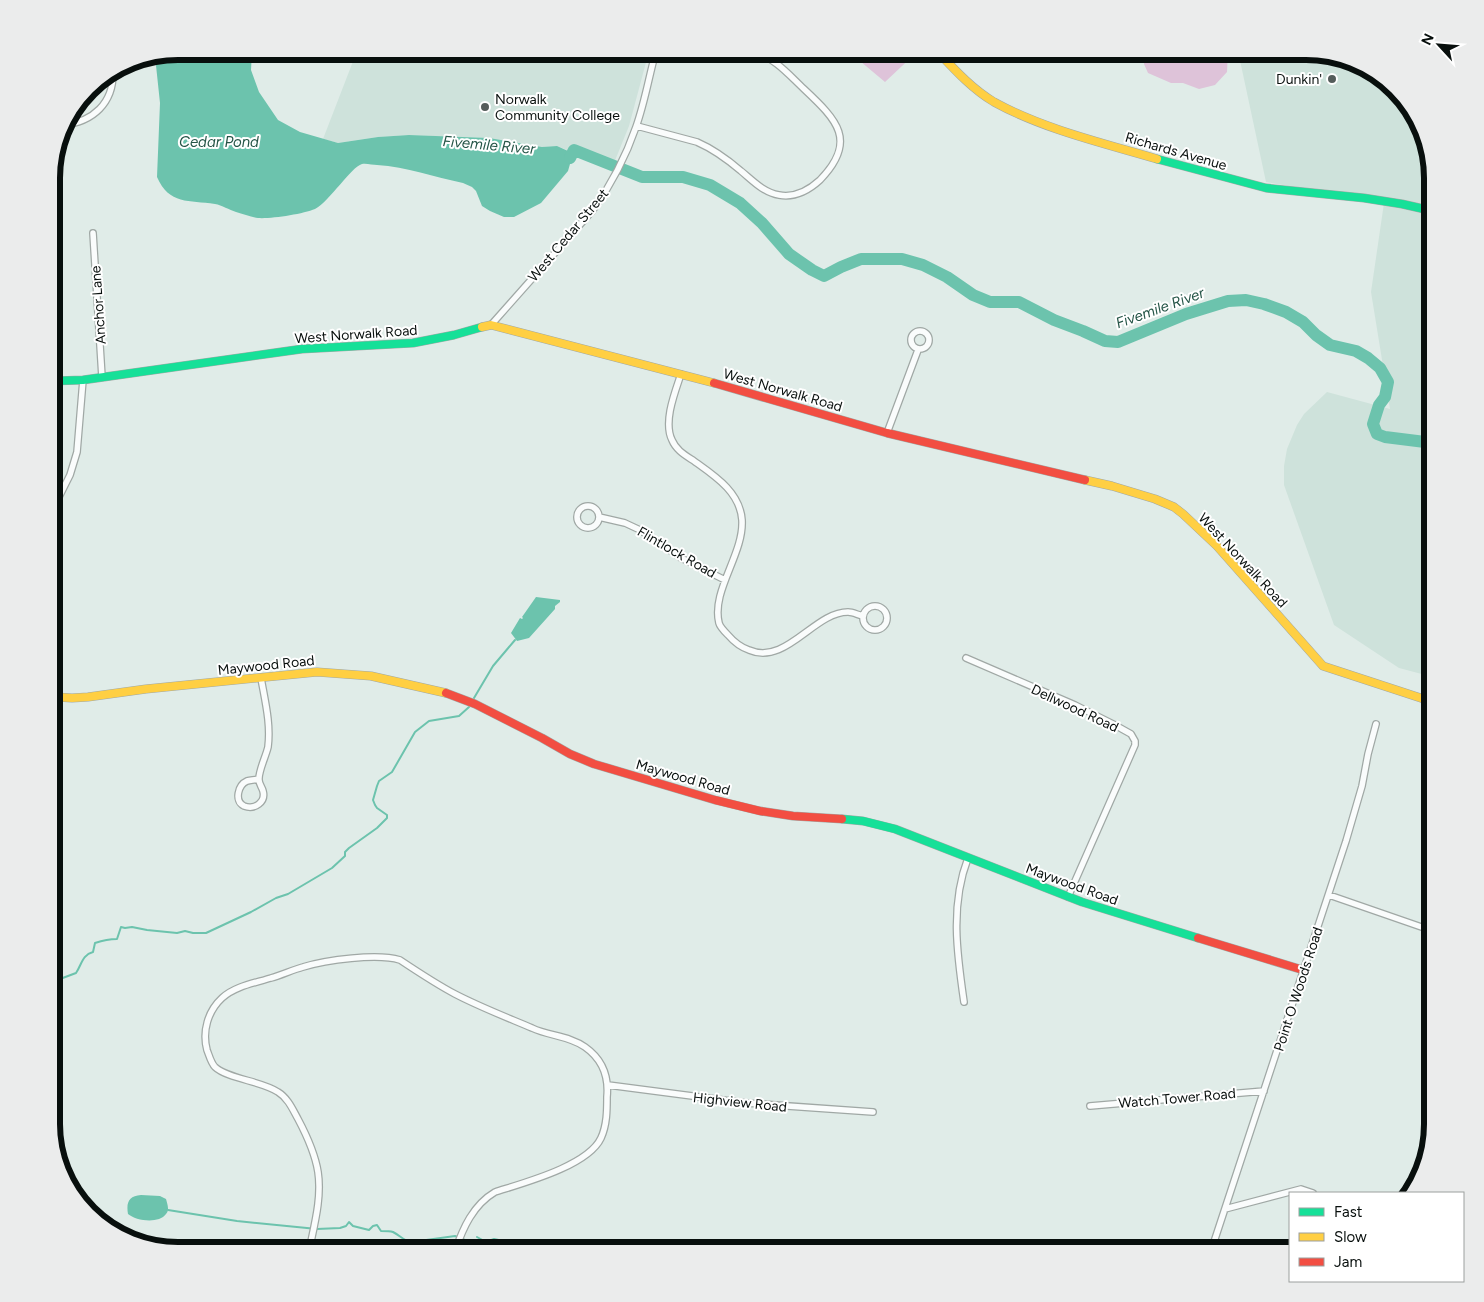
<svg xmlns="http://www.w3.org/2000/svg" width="1484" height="1302" font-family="Figtree,sans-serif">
  <rect width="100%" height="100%" fill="#e0ece8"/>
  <path fill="#cee2db" d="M357,51h292l-20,75 -17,42 -55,-22 -15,1 -53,-9 -81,-3 -30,2 -40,6 -15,-4z
    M1238,51h68l49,10 40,27 28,41 10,49v499l-34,-9 -65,-43 -50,-140v-19l3,-17 10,-24 7,-11 23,-22 63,17 -19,-117 13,-89 -118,-21z"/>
  <path fill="#dec3d9" d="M848,51h70l-33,31z
    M1144,51h84l-1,21 -12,13 -16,4 -16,-6h-12l-23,-10 -4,-9z"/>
  <path fill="#6cc3ad" d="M178,51h74l-1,19 8,22 19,28 22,12 38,11 40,-6 31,-2 80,3 53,9 15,-1 11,5 2,13 -2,7 -27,32 -27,14h-10l-14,-6 -8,-5 -6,-15 -4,-4 -9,-4c-29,-6 -56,-16 -86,-18 -4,0 -11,-2 -15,-1 -11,3 -32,37 -47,45 -12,5 -44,10 -57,9 -7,-1 -15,-4 -22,-6 -7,-2 -14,-7 -21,-8 -26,-4 -46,1 -58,-27l3,-74 -5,-47z
    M536,597l24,3v2l-5,4v3l-26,29 -12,3 -6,-8 9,-15 2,1 1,-1 -1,-1z
    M141,1195l19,1 6,3c1,4 4,11 0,15 -7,10 -30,7 -38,0 -2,-12 1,-18 13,-19z"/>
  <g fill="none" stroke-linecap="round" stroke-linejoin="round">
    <path stroke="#6cc3ad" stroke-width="2" d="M474,698l19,-32 22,-26
      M52,980l8,-1 16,-6c6,-9 6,-18 17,-21l2,-9c6,-2 16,-4 22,-4l4,-12 4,1 7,-1 15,3 30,3 8,-2 8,2h13l45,-21 25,-14 12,-4 44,-26 13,-12v-4l4,-4 28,-20 10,-10v-3l-10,-7 -2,-3 -2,-5 4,-14 2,-5 13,-9 23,-40 14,-11 30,-5 10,-9
      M168,1210l69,11 80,8 23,-1 6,-2 3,-4 4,4 16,4 4,-4 4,-1 4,6c4,0 9,0 12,1 10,5 15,14 26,9l36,-5 10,4
      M477,1237l9,5 8,-3 14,3 18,9"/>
    <path stroke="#6cc3ad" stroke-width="12" d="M570,158l4,-8 68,27h41l27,8 30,18 22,20 27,31 23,16 12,6 17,-9 20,-8h41l21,6 24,12 26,18 17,7h29l35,18 29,11 22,10 13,1 68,-28 42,-13 18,-1 18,4 22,8 17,10 13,13 14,10 26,6 12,7 12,10 8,14 -3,15 -6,8 -6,19 4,10 8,3 48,6"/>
    <defs>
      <path id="street" d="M63,125c30,-3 51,-22 50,-54
        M637,126l60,16c16,7 30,17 44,29 11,9 23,22 38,24 16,3 29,-4 41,-15 38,-39 17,-60 -16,-91 -18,-17 -27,-29 -51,-38
        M93,233l9,144
        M491,325l102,-115c18,-25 33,-54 43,-83 9,-25 13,-51 20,-76
        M911 340a9 9 0 1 1 18 0a9 9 0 1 1-18 0Z
        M681,374c-6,18 -18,48 -9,66 4,10 13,15 22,21 21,15 46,31 48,59 2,34 -31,71 -23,103 1,4 6,9 9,12 6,7 12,12 21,15 37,16 65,-38 99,-38 5,0 10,3 15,4
        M887,433l31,-83
        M577 517a11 11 0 1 1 22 0a11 11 0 1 1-22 0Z
        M52,511l18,-36 7,-23 6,-72
        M599,517l26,6 15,7 41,28 44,22
        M863 618a12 12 0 1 1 24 0a12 12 0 1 1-24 0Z
        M966,658l109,47 38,19 18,10 4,7v4l-67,152
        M258,779c-3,1 -7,1 -11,2 -9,4 -13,20 -3,25 11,4 22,-4 19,-15 -1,-4 -4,-7 -4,-11 -1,-8 7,-24 9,-33 3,-23 -3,-46 -7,-69
        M1329,895l104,36
        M964,1002c-7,-48 -14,-97 4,-144
        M608,1085l138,18 127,9
        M1090,1106l174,-15
        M1225,1209l76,-20 12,4
        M309,1251c5,-25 13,-53 9,-79 -3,-19 -11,-36 -20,-53 -5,-9 -10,-21 -20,-27 -16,-11 -50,-13 -63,-25 -4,-4 -6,-12 -8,-17 -5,-19 1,-39 15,-52 13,-12 33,-15 49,-20 11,-3 21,-8 32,-11 23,-7 74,-14 97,-7 18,12 36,24 55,34 25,13 51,23 77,34 17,8 38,8 53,19 17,12 24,29 22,50 0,13 0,28 -6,41 -13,28 -78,45 -106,54 -22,13 -32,36 -40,59
        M1211,1251l135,-410 16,-55 6,-32 8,-30"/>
      <path id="fast" d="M1157,159l109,29 98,10 38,6 31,7
        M52,381l31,-1 219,-31 111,-6 41,-8 28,-8
        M842,819l21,2 32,8 187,73 116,36"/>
      <path id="slow" d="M937,51c17,18 35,38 57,51 49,27 109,41 163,57
        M482,327l9,-2 223,58
        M1085,480l27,6 43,13 19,8 9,7 34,32 106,120 110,36
        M52,695l4,2 16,1 16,-1 58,-8 171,-17 54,4 75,17"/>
      <path id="jam" d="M714,383l173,50 198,47
        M446,693l29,11 67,34 28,16 24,10 121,36 45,11 33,5 49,3
        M1198,938l105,32"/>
    </defs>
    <use href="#street" stroke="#a0a8a5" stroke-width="8"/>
    <use href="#fast" stroke="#a0a8a5" stroke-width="9"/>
    <use href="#slow" stroke="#a0a8a5" stroke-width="9"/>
    <use href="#jam" stroke="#a0a8a5" stroke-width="9"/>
    <use href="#street" stroke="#fafcfc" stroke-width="5.5"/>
    <use href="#fast" stroke="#16e098" stroke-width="8"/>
    <use href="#slow" stroke="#ffcf43" stroke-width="8"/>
    <use href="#jam" stroke="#f24e42" stroke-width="8"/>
  </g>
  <g fill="#545c5a" stroke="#fff" stroke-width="2">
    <circle cx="1332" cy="79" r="5"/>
    <circle cx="485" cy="107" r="5"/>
  </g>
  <g text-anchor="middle" stroke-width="4" stroke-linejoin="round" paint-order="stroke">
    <g font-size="14" fill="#080f0d" stroke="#fff" text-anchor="end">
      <text x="1322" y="84">Dunkin'</text>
      <text x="495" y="104" text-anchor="start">Norwalk<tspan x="495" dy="16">Community College</tspan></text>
    </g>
    <g font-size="14" fill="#080f0d" stroke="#fff">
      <text transform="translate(1176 151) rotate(16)" y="5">Richards Avenue</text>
      <text transform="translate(568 235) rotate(-50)" y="5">West Cedar Street</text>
      <text transform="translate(98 305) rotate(-94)" y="5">Anchor Lane</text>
      <text transform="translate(356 334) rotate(-4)" y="5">West Norwalk Road</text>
      <text transform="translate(783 390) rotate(16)" y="5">West Norwalk Road</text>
      <text transform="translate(677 552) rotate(30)" y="5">Flintlock Road</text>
      <text transform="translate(1243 560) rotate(47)" y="5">West Norwalk Road</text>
      <text transform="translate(266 665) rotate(-6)" y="5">Maywood Road</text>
      <text transform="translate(1075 708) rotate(25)" y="5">Dellwood Road</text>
      <text transform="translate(683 777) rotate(16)" y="5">Maywood Road</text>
      <text transform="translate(1072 884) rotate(20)" y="5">Maywood Road</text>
      <text transform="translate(1298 989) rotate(-72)" y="5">Point O Woods Road</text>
      <text transform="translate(1177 1098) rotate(-5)" y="5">Watch Tower Road</text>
      <text transform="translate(740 1102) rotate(6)" y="5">Highview Road</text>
    </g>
    <g font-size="15" font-style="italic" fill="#255547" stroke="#fff">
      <text x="219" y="147">Cedar Pond</text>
      <text transform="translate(489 145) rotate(5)" y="5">Fivemile River</text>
      <text transform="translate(1160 308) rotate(-20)" y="5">Fivemile River</text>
    </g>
  </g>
  <path d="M0 0H1484V1302H0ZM178 60H1306A118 118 0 0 1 1424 178V1124A118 118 0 0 1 1306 1242H178A118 118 0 0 1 60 1124V178A118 118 0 0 1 178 60Z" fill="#ebecec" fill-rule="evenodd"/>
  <path fill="none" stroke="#080f0d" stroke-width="6" d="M178 60H1306A118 118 0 0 1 1424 178V1124A118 118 0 0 1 1306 1242H178A118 118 0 0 1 60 1124V178A118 118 0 0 1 178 60Z"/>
  <rect x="1289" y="1192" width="175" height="90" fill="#ffffff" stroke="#9c9f9e"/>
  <rect x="1299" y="1208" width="25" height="8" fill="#16e098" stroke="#9c9f9e"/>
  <text x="1334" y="1217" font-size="15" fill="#080f0d">Fast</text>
  <rect x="1299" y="1233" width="25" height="8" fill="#ffcf43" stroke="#9c9f9e"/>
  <text x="1334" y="1242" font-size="15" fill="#080f0d">Slow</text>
  <rect x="1299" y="1258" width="25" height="8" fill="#f24e42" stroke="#9c9f9e"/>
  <text x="1334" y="1267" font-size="15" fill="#080f0d">Jam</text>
  <g transform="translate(1439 45) rotate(296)" stroke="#ffffff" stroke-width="4" paint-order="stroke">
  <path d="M0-4L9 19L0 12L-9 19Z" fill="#080f0d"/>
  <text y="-8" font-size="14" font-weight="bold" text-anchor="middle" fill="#080f0d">N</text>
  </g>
</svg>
